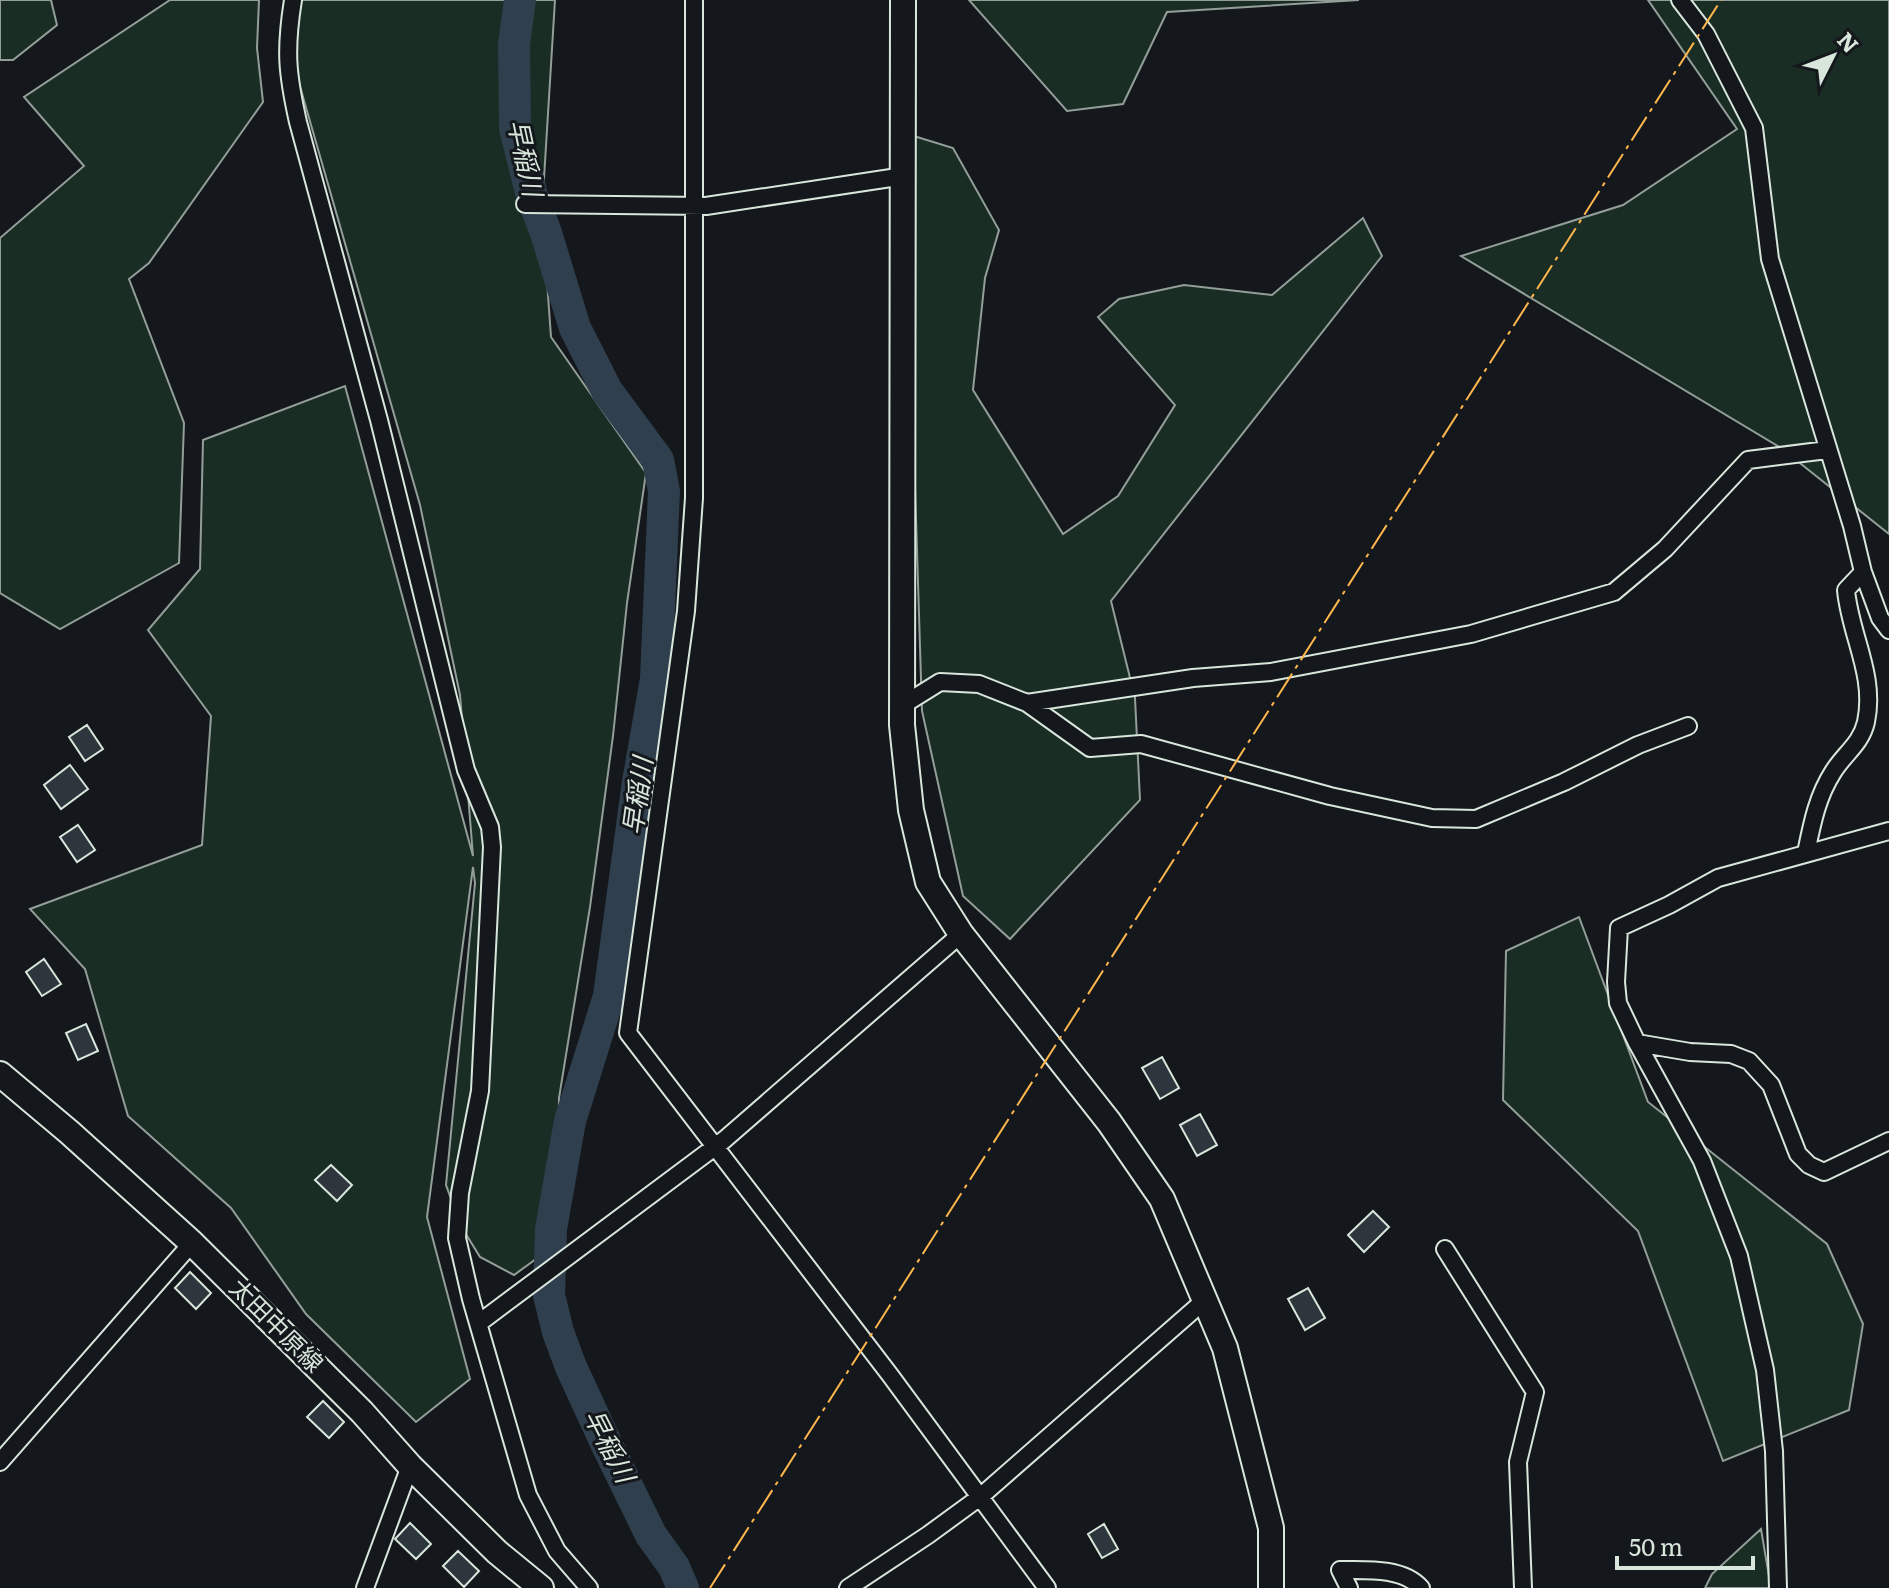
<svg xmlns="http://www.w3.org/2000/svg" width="1889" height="1588" font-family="Literata,'Noto Sans JP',serif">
  <rect width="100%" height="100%" fill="#14181c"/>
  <path fill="#1a2d24" stroke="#939e99" stroke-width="2" d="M0,0h51l6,25 -44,35h-13z
    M170,0h89l-2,48 6,54 -114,161 -20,16 55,144 -5,140 -119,66 -60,-36v-355l84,-72 -60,-69z
    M288,0h267l-13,211 9,126 95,136 -19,130 -14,133 -23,171 -31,191 -1,145 -44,32 -34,-18 -19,-31 -15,-41 29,-302 -2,-16 -46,350 43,162 -54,43 -110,-108 -75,-106 -103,-92 -43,-147 -55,-60 172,-64 9,-129 -63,-86 52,-61 3,-129 142,-54 128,470 -13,-161 -40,-190 -125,-436z
    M969,0h390l-192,12 -44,92 -56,7z
    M1648,0h241v534l-108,-86 -320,-192 162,-51 114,-76z
    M904,133l49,15 46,82 -14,48 -12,112 90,144 55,-38 57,-91 -77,-88 21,-18 65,-14 88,10 91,-77 19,38 -271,345 24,97 5,102 -130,139 -47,-43 -41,-185z
    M1579,917l69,185 179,142 36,80 -14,86 -126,51 -85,-230 -135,-131 3,-149z
    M1761,1529l10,59h-66l7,-14z"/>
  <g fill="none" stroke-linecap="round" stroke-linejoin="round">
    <path stroke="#2f3f4d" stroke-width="32" d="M520,0l-6,44 1,84 17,68 14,37 29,95 32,63 51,69 6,31 -8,188 -18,103 -29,214 -39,125 -19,108 -2,66 9,37 13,35 35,76 45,92 23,32 9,21"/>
  </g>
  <path fill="#2c363c" stroke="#d8e6dc" stroke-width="2" d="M87,725l16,24 -18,12 -16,-24z
    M70,765l18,24 -27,20 -17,-24z
    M78,825l17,25 -18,12 -17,-25z
    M44,959l17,25 -19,12 -16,-24z
    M86,1024l12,27 -20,9 -12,-27z
    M1162,1057l17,31 -19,11 -18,-31z
    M1200,1114l17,31 -20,11 -17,-31z
    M331,1165l21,20 -15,16 -22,-21z
    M1373,1211l16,16 -25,25 -16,-17z
    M190,1272l21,21 -15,16 -21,-21z
    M1308,1288l17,30 -20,12 -17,-31z
    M323,1401l21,21 -15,16 -22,-21z
    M410,1523l21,21 -15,15 -21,-20z
    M1104,1524l14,25 -16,9 -14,-24z
    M458,1551l21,20 -15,16 -21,-21z"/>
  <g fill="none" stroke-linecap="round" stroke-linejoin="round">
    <defs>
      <path id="street" d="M293,0c-8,50 -6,73 5,122l81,298 87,350 24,57 2,20 -12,244 -20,102 -3,45 14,61 57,196 29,56 32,37
        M694,0v498l-8,113 -58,422 262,342 157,213
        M1680,0l26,34 48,94 16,131 82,267 11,46 17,46 9,12
        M525,204l181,2 198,-30
        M1027,703l166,-25 78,-6 200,-38 143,-42 51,-43 83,-89 79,-10
        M903,705l37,-23 39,2 48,19 63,45 51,-4 189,52 102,22 44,1 88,-37 74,-37 50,-19
        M1806,853c6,-29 11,-56 27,-81 11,-18 28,-28 33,-50 10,-47 -16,-87 -20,-132l17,-18
        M1637,1043l53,9 41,2 18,7 22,24 27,69 11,11 15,7 65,-31
        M1445,1249l90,143 -17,70 5,126
        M479,1323l245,-183 237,-206
        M0,1462l192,-219
        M1340,1570c25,0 63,-3 81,18
        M1340,1570l9,18
        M365,1588l45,-122
        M848,1588l80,-53 52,-38 225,-197
        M1778,1588l-4,-137 -9,-81 -26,-114 -37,-95 -65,-118 -19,-40 -2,-21 3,-54 50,-23 49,-27 171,-47"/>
      <path id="secondary" d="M903,0l-1,725 9,85 17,72 33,52 148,188 53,77 63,149 46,180v60
        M0,1074l69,58 123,111 170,169 48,54 87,86 44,36"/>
    </defs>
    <use href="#street" stroke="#d8e6dc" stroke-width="20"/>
    <use href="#secondary" stroke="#d8e6dc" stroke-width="28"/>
    <use href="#street" stroke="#14181c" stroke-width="16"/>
    <use href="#secondary" stroke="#14181c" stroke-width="24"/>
    <path stroke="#ffb74d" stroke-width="2" stroke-dasharray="28 6 4 6" stroke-linecap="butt" d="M710,1588l1011,-1588"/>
  </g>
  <g text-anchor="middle" stroke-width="6" stroke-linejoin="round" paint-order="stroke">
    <g font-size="24" fill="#d8e6dc" stroke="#14181c">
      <text transform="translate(276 1326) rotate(45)" y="8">太田中原線</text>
    </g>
    <g font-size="26" font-style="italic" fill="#d8e6dc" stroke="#14181c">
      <text transform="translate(525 158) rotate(78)" y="9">早稲川</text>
      <text transform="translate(638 796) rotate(-82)" y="9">早稲川</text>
      <text transform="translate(609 1446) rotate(63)" y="9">早稲川</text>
    </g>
  </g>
  <g transform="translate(1833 56) rotate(48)" stroke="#14181c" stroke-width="6" paint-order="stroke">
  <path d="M0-6L14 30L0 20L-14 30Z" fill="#d8e6dc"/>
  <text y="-12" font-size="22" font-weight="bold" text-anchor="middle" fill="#d8e6dc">N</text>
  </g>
  <path d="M1617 1556v12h136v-12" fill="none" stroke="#d8e6dc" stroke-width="4"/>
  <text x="1629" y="1556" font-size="24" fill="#d8e6dc" stroke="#14181c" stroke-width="6" paint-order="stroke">50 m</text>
</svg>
